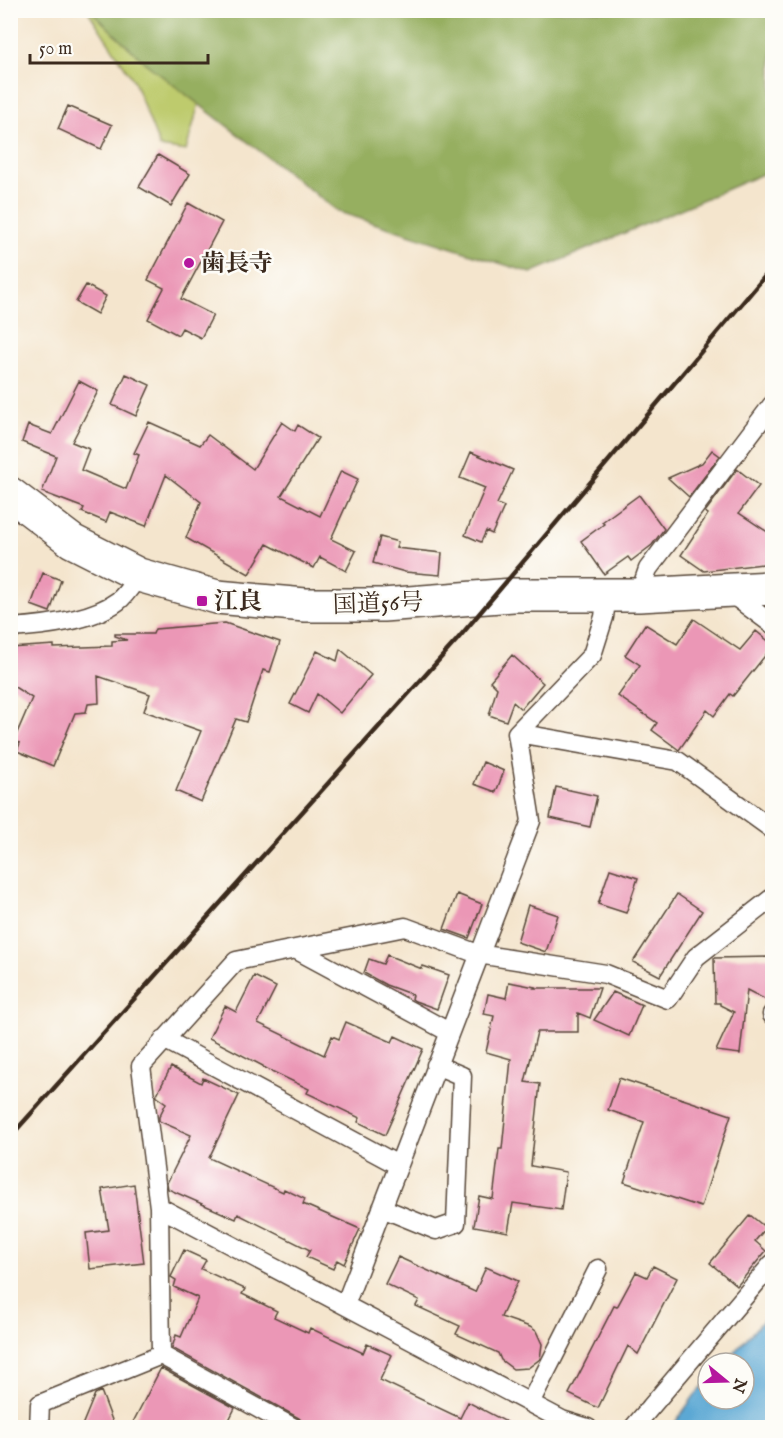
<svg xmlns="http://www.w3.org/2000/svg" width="783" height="1438" font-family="'IM FELL English','Noto Serif JP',serif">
  <rect width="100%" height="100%" fill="#fdfcf7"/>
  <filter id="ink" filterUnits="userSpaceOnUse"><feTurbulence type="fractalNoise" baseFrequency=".0167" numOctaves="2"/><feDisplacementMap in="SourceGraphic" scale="12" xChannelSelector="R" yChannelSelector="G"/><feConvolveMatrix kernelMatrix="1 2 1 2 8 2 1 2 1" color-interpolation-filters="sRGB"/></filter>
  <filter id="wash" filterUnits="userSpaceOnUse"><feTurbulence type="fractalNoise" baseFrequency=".008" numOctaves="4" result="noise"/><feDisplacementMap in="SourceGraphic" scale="24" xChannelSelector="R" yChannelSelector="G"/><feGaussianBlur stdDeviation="1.35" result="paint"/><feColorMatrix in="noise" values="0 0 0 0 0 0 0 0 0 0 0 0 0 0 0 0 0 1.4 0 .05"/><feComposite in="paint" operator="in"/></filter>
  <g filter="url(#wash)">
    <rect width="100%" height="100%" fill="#f4e5cd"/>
    <path fill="#becb6d" stroke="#7c7a46" stroke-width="1.5" d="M88,11h121l4,41 -27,99 -26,-4 -26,-66z"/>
    <path fill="#96af60" stroke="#686c3f" stroke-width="1.5" d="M91,11h681v159l-241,103 -192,-61 -194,-149z"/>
    <path fill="#5ca8d4" stroke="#4c6979" stroke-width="1.5" d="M772,1311v116h-100l22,-31 14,-15v18h36v-36h-20z"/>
    <g id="blocks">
      <path fill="#eb97b6" d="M68,106l44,19 -11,24 -43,-20z
        M158,155l32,19 -19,32 -32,-19z
        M188,203l34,19 -41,77 32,16 -12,23 -19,-10 -4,7 -30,-16 16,-31 -16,-8z
        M86,285l20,11 -9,18 -21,-12z
        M126,374l24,11 -14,31 -24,-11z
        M79,381l19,10 -26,51 17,7 -8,21 45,19 13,-34 -5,-2 15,-31 51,23 8,-10 45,34 29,-47 13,9 3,-6 20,13 -37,58 39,20 21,-45 17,8 -27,60 25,12 -10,20 -26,-14 -6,11 -47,-24 -18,30 -63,-36 15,-36 -35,-27 -20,51 -36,-14 -4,10 -24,-10 2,-4 -42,-16 14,-36 -34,-14 6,-17 24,9z
        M712,450l8,6 -31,41 -21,-19 34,-15z
        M471,452l42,18 -16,34 7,3 -12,27 -6,-3 -5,11 -16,-7 20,-47 -25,-10z
        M737,469l22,17 -20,27 33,22v28l-68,8 -23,-16 27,-41 -3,-2z
        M639,495l25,34 -12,16 -21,16 -3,-4 -24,17 -23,-33 23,-17 -2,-2z
        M380,537l18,5 -2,6 46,5 -2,22 -35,-3 -32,-9z
        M43,573l18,7 -11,32 -19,-7z
        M694,619l46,31 16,-19 16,13v3l-39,49 -3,-2 -16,22 -7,-6 -28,40 -27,-20 5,-7 -39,-27 22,-31 -15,-10 20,-31 32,20z
        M225,623l55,19 -10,30 -7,-2 -17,52 -10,-3 -35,83 -25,-11 25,-60 -57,-20 6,-17 -52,-18 1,27 -11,1 -2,8 -11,1 -22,53 -36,-15 3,-8 -6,-3 18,-42 -19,-12 -3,-38 44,-3v3l58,-2v-5l15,-1 -12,-4v-2h38l2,-5z
        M340,649l31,26 -31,38 -23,-19 -9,19 -18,-9 27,-53 20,10z
        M512,655l31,28 -22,26 -8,-7 -7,19 -17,-6 8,-27 -7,-7z
        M483,762l21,9 -8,21 -22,-8z
        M556,787l41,9 -7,31 -40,-9z
        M610,869l28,9 -12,35 -28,-9z
        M457,894l25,10 -13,34 -25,-9z
        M677,894l25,17 -42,65 -27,-14z
        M528,905l30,10 -12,37 -29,-10z
        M387,955l35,14 1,-3 26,9 -12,34 -22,-8 -3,-2 1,-4 -27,-10 -22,-12 5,-14 14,5z
        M772,957v46l-25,-13 -7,64 -24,-3 18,-39 -14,-7v-2h-5l-1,-45z
        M254,976l22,11 -18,36 66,32 8,-19 7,3 7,-17 46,20 3,-6 28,13 -38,86 -27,-13 2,-4 -53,-25 2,-4 -46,-22v-1l-54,-28 16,-32 11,6z
        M509,982l26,5 -1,1h66l-10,30 -12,-5v19h-41l-12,50 15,2 -9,82 35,6 -5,38 -48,-7 -5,29 -34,-6 5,-30 14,3 6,-50h3l9,-90 -25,-7 8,-36 -10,-2 4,-20 18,4z
        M613,992l29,13 -13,31 -35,-16z
        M171,1067l30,16 2,-5 36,17 -30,63 74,34 1,-3 21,10 -2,5 57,25 -16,35 -7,-4 -4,9 -27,-12 4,-7 -72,-36 -2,5 -68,-30 -1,-6 24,-48 -32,-14v-4l7,-14 -10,-7z
        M619,1078l112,37 -30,92 -77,-25 20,-60 -36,-12z
        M134,1184l10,79 -54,6 -4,-36 23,-3 -7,-41z
        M750,1215l16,13 -11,13 11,10 -29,35 -27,-23z
        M184,1250l22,10 -5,9 44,20 -3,5 35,17 -3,6 34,16 2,-5 53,25 4,-9 25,11 -12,25 80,38 8,-16 50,26h-207l-7,-4 -5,-6 -127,-70 4,-13 5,2 17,-39 -24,-11 2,-7 -5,-3z
        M398,1257l77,35 11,-25 32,14 -17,36 29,10 6,4 6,13 -2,15 -12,9 -15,1 -12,-9 -3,-7 -42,-19 4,-8 -44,-20 3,-6 -34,-16z
        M653,1266l24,12 -39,76 -10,-8 -30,62 -29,-14 45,-88 3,1 19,-35 11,5z
        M161,1368l74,40 -10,20h-95z
        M101,1391l14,37h-34l14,-34z"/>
    </g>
  </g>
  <g filter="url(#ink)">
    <use href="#blocks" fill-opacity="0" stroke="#574638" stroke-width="1.5"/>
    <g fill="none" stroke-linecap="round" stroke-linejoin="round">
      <defs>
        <path id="street" d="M729,592l43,32
          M639,595l9,-26 124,-164
          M10,628c34,-2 81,-7 108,-27 8,-6 15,-18 21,-26
          M517,733l161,28 94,68
          M517,733l75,-78 12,-38 3,-23
          M295,949l154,83
          M772,1014v1
          M164,1039l234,126
          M159,1207l403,213 26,8
          M382,1208l54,22 20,-7 6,-147 -26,-11
          M345,1305l186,-484 -14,-88
          M161,1355l133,73
          M530,1403l68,-134
          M39,1428l1,-24 121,-49 -2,-148 -18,-141 95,-105 169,-34 73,27 128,20 62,25 28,-42 76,-59
          M633,1428l139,-164"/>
        <path id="highway" d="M10,494l62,47 67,34 78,22 88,8h78l130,-10h126l133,-7"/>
      </defs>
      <use href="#street" stroke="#574638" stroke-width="21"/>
      <use href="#highway" stroke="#574638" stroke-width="36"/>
      <use href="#street" stroke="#fff" stroke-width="18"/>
      <use href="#highway" stroke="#fff" stroke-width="33"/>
      <path stroke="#3b2a1e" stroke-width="4.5" d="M10,1137l446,-496 316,-373"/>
    </g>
  </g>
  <g fill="#b5179e" stroke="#fdfcf7" stroke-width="2">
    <circle cx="189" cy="263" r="6"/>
    <rect x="196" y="595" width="12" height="12" rx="3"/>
  </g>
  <g text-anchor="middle" stroke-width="5" stroke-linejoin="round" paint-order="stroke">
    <g font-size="24" font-weight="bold" fill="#3b2a1e" stroke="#fdfcf7" text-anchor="start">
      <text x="201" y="271">歯長寺</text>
      <text x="214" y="609">江良</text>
    </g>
    <g font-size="24" fill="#3b2a1e" stroke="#fdfcf7">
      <text transform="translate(378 603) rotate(-2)" y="8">国道56号</text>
    </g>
  </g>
  <rect width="783" height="1438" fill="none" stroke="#fdfcf7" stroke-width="36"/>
  <g transform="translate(726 1381) rotate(109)"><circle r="28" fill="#fdfcf7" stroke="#afa8a0" stroke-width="1.5"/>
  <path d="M0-4.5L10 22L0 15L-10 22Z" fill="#b5179e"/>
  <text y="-9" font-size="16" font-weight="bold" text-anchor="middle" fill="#3b2a1e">N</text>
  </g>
  <path d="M30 54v9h178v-9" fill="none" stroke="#3b2a1e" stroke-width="3"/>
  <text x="39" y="54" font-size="18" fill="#3b2a1e" stroke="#fdfcf7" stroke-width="4.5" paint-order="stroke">50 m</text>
</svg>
